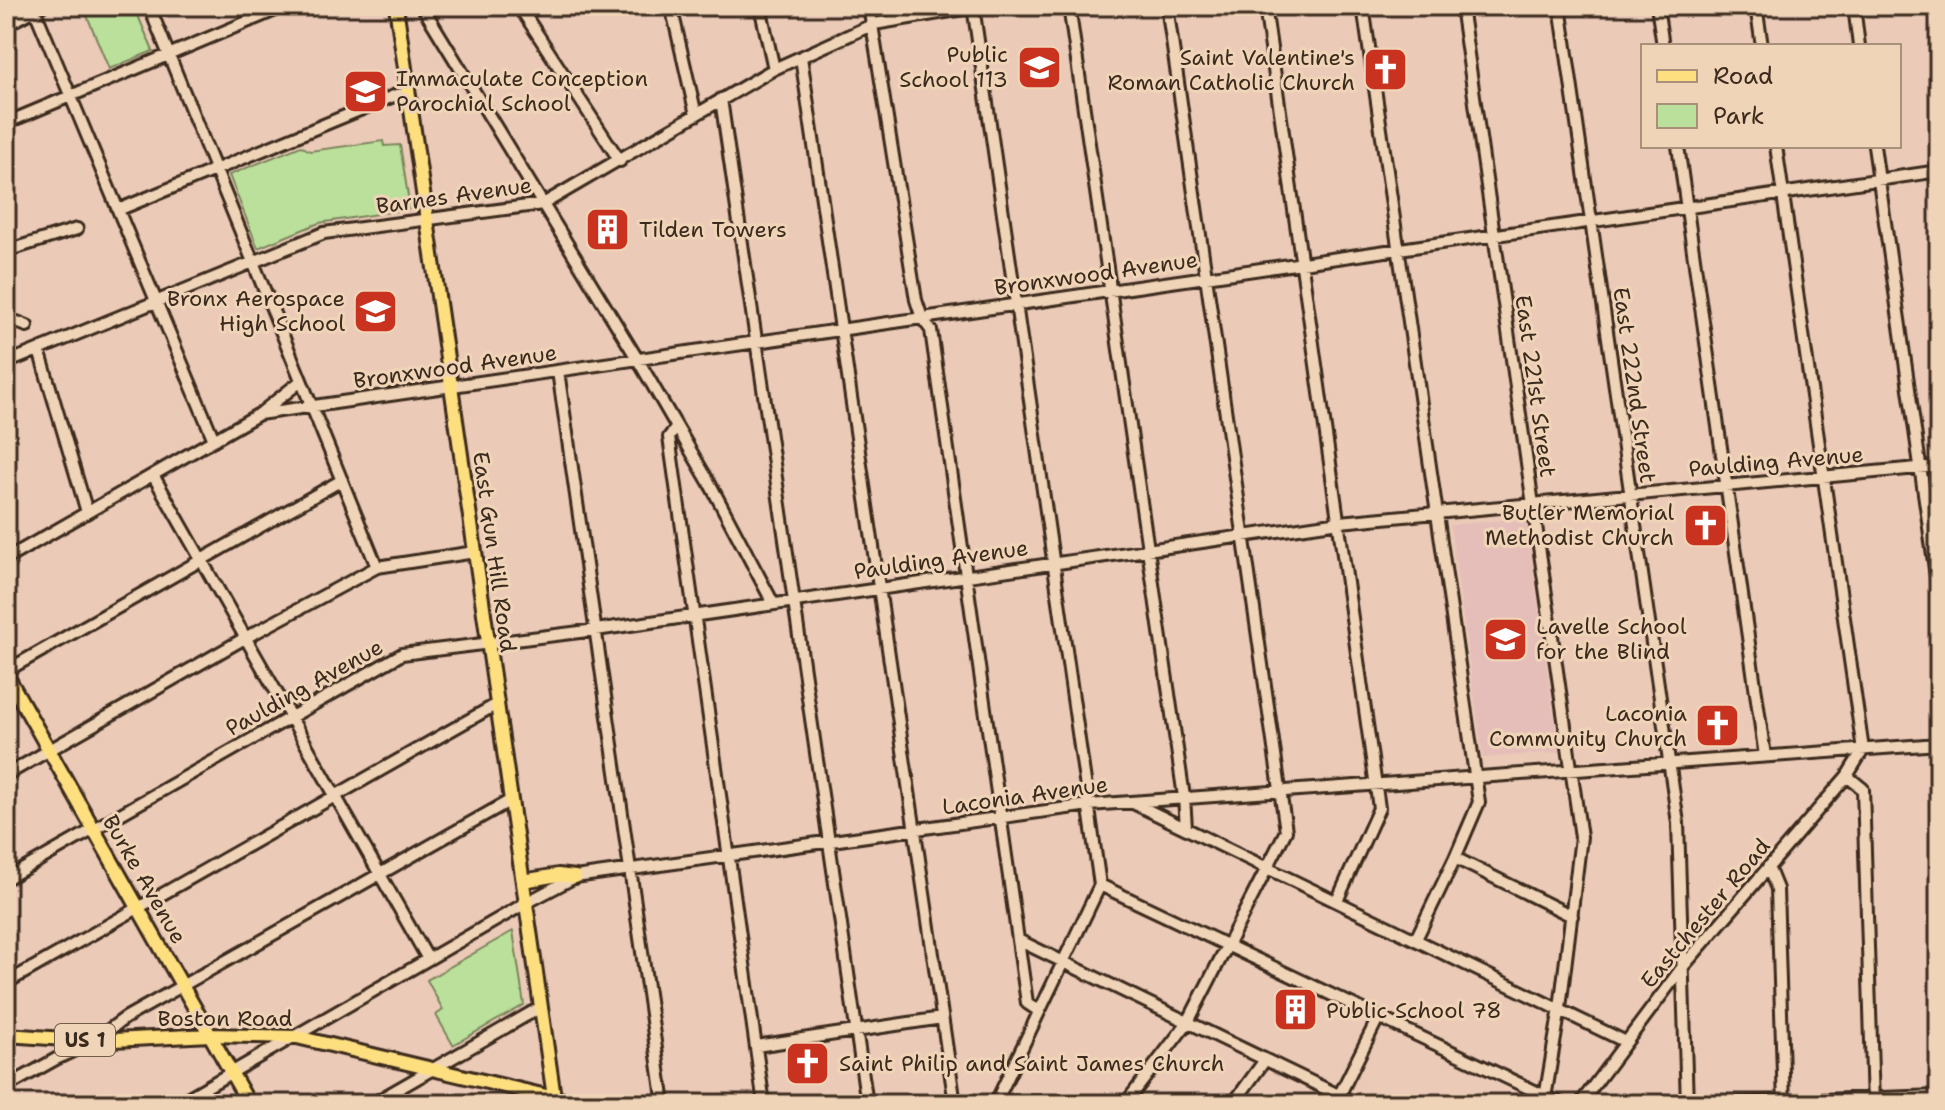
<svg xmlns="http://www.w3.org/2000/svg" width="1945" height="1110" font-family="'Shantell Sans',sans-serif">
  <rect width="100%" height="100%" fill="#ebcab8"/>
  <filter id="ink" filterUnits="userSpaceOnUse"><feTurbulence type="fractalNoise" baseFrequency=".0125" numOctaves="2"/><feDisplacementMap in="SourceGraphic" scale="16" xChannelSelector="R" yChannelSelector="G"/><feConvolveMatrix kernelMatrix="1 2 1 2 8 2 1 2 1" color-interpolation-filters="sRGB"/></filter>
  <g filter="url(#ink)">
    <path fill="#e5beb9" d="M1526,518l33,234 -76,6 -33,-233z"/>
    <path fill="#bbe09b" stroke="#7b855c" stroke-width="2" d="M83,6h51l19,45 -44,18z
      M383,141l1,5 16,-1 10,64 -91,14 -61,25 -29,-73 72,-29 9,5z
      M513,931l11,74 -71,40 -17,-30 7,-5 -16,-30z"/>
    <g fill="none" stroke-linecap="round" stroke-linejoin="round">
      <defs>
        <path id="minor" d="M33,6l181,434
          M149,6l228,561
          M422,6l216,354 72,124 63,119
          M519,6l101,155
          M671,6l25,109
          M760,6l14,63
          M869,6l47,294 6,18 9,12 96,673 12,8
          M973,6l127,879
          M1069,6l115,791 2,31
          M1265,6l114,802 -42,93
          M1363,6l116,796 -24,56 -39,81
          M1461,6l120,831 -21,171 -16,96
          M1560,6l118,817 9,281
          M1657,6l6,40
          M1756,6l6,40
          M1854,6l5,40
          M522,12l23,-6
          M6,25l36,-19
          M801,57l154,1047
          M721,99l146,1005
          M6,123l279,-117
          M1678,146l87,610
          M1776,146l87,604
          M1874,146l65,451
          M118,210l278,-115 13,-2
          M6,251l71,-22
          M6,324l11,-2 10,4
          M39,350l48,162
          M6,363l318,-130 219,-29 231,-135 100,-45 107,-18
          M558,371l106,733
          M262,412l39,-31
          M677,427l-8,10 95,667
          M153,475l275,484
          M6,559l253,-145 1680,-243
          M6,671l336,-191
          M6,775l239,-137 132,-71 98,-15
          M1847,776l16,13 10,315
          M1131,802l495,240
          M1455,858l117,58
          M1768,867l9,22 7,215
          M6,879l396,-225 194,-24 744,-108 599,-56
          M1100,885l462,219
          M1018,940l339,164
          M6,983l491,-279
          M756,1046l186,-28
          M6,1087l50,-28 38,-18 31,-23 386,-218
          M177,1104l349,-201 49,-26 514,-72 850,-61
          M372,1104l169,-97
          M995,1104l105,-219
          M1125,1104l63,-82 98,-191 -119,-825
          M1233,1104l32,-44
          M1335,1104l43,-86
          M1580,1104l101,-135 166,-193 16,-26
          M1700,1104l239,-8"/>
        <path id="major" d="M396,6l159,1098
          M6,674l243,430
          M523,881l35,-6 17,2
          M6,1035l88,6 116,-6 87,2 283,67"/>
      </defs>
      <use href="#minor" stroke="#3b2a1e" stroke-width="16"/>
      <use href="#major" stroke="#3b2a1e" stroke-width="18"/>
      <use href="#minor" stroke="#f0d4b7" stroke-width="10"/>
      <use href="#major" stroke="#fedf80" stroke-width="12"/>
    </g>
  </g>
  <defs>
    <symbol id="school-square" viewBox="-11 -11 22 22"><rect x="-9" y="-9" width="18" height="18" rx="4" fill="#c8321e" stroke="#f0d4b7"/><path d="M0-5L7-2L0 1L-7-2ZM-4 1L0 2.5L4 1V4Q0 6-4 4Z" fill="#fff"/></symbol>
    <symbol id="church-square" viewBox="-11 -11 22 22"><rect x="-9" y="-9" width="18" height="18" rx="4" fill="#c8321e" stroke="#f0d4b7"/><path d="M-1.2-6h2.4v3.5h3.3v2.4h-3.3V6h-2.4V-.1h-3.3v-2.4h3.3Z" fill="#fff"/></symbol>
    <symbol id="building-square" viewBox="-11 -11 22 22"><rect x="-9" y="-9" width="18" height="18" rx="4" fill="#c8321e" stroke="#f0d4b7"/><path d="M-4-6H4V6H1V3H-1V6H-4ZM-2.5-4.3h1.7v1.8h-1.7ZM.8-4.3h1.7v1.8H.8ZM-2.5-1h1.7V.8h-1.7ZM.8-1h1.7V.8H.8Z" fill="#fff"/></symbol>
  </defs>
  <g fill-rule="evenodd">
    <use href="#school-square" x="1014" y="42" width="51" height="51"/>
    <use href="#church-square" x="1360" y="44" width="51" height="51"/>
    <use href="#school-square" x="340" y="66" width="51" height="51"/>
    <use href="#building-square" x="582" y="204" width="51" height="51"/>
    <use href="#school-square" x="350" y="286" width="51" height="51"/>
    <use href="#church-square" x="1680" y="500" width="51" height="51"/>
    <use href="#school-square" x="1480" y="614" width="51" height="51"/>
    <use href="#church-square" x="1692" y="700" width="51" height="51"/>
    <use href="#building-square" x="1270" y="984" width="51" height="51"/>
    <use href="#church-square" x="782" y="1038" width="51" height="51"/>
  </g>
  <g text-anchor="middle" stroke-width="6" stroke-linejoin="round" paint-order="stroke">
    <rect fill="#f0d4b7" stroke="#715d4c" stroke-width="2" x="55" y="1024" width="60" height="32" rx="6"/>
    <g font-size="20" font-weight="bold" fill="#3b2a1e">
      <text x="85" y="1047">US 1</text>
    </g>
    <g font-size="22" fill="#3b2a1e" stroke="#f0d4b7" text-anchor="end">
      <text x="1008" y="62">Public<tspan x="1008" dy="25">School 113</tspan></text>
      <text x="1355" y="65">Saint Valentine's<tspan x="1355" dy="25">Roman Catholic Church</tspan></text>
      <text x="396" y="86" text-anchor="start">Immaculate Conception<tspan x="396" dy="25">Parochial School</tspan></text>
      <text x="639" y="237" text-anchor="start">Tilden Towers</text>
      <text x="345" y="306">Bronx Aerospace<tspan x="345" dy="25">High School</tspan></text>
      <text x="1674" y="520">Butler Memorial<tspan x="1674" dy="25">Methodist Church</tspan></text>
      <text x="1536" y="634" text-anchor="start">Lavelle School<tspan x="1536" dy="25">for the Blind</tspan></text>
      <text x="1687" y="721">Laconia<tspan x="1687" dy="25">Community Church</tspan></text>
      <text x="1326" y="1018" text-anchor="start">Public School 78</text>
      <text x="839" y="1071" text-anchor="start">Saint Philip and Saint James Church</text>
    </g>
    <g font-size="22" fill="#3b2a1e" stroke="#f0d4b7">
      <text transform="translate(454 195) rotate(-8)" y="8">Barnes Avenue</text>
      <text transform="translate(1096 273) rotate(-8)" y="8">Bronxwood Avenue</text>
      <text transform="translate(455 366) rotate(-8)" y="8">Bronxwood Avenue</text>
      <text transform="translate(1635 385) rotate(82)" y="8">East 222nd Street</text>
      <text transform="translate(1536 386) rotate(82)" y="8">East 221st Street</text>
      <text transform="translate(1776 461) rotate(-5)" y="8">Paulding Avenue</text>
      <text transform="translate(495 552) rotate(82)" y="8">East Gun Hill Road</text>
      <text transform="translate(941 559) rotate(-8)" y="8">Paulding Avenue</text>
      <text transform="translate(304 687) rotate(-29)" y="8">Paulding Avenue</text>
      <text transform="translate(1025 795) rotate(-8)" y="8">Laconia Avenue</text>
      <text transform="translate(145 879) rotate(60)" y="8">Burke Avenue</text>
      <text transform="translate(1705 913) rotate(-50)" y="8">Eastchester Road</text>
      <text x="225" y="1026">Boston Road</text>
    </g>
  </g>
  <rect width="1945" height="1110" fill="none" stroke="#f0d4b7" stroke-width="32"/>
  <rect x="16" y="16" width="1913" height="1078" fill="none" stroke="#3b2a1e" stroke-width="3" filter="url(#ink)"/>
  <rect x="1641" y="44" width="260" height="104" fill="#f0d4b7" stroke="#a8907a" stroke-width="2"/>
  <rect x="1657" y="70" width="40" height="12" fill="#fedf80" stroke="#a8907a" stroke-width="2"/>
  <text x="1713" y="84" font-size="24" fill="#3b2a1e">Road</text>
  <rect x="1657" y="104" width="40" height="24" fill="#bbe09b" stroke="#a8907a" stroke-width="2"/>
  <text x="1713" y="124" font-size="24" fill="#3b2a1e">Park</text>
</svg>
